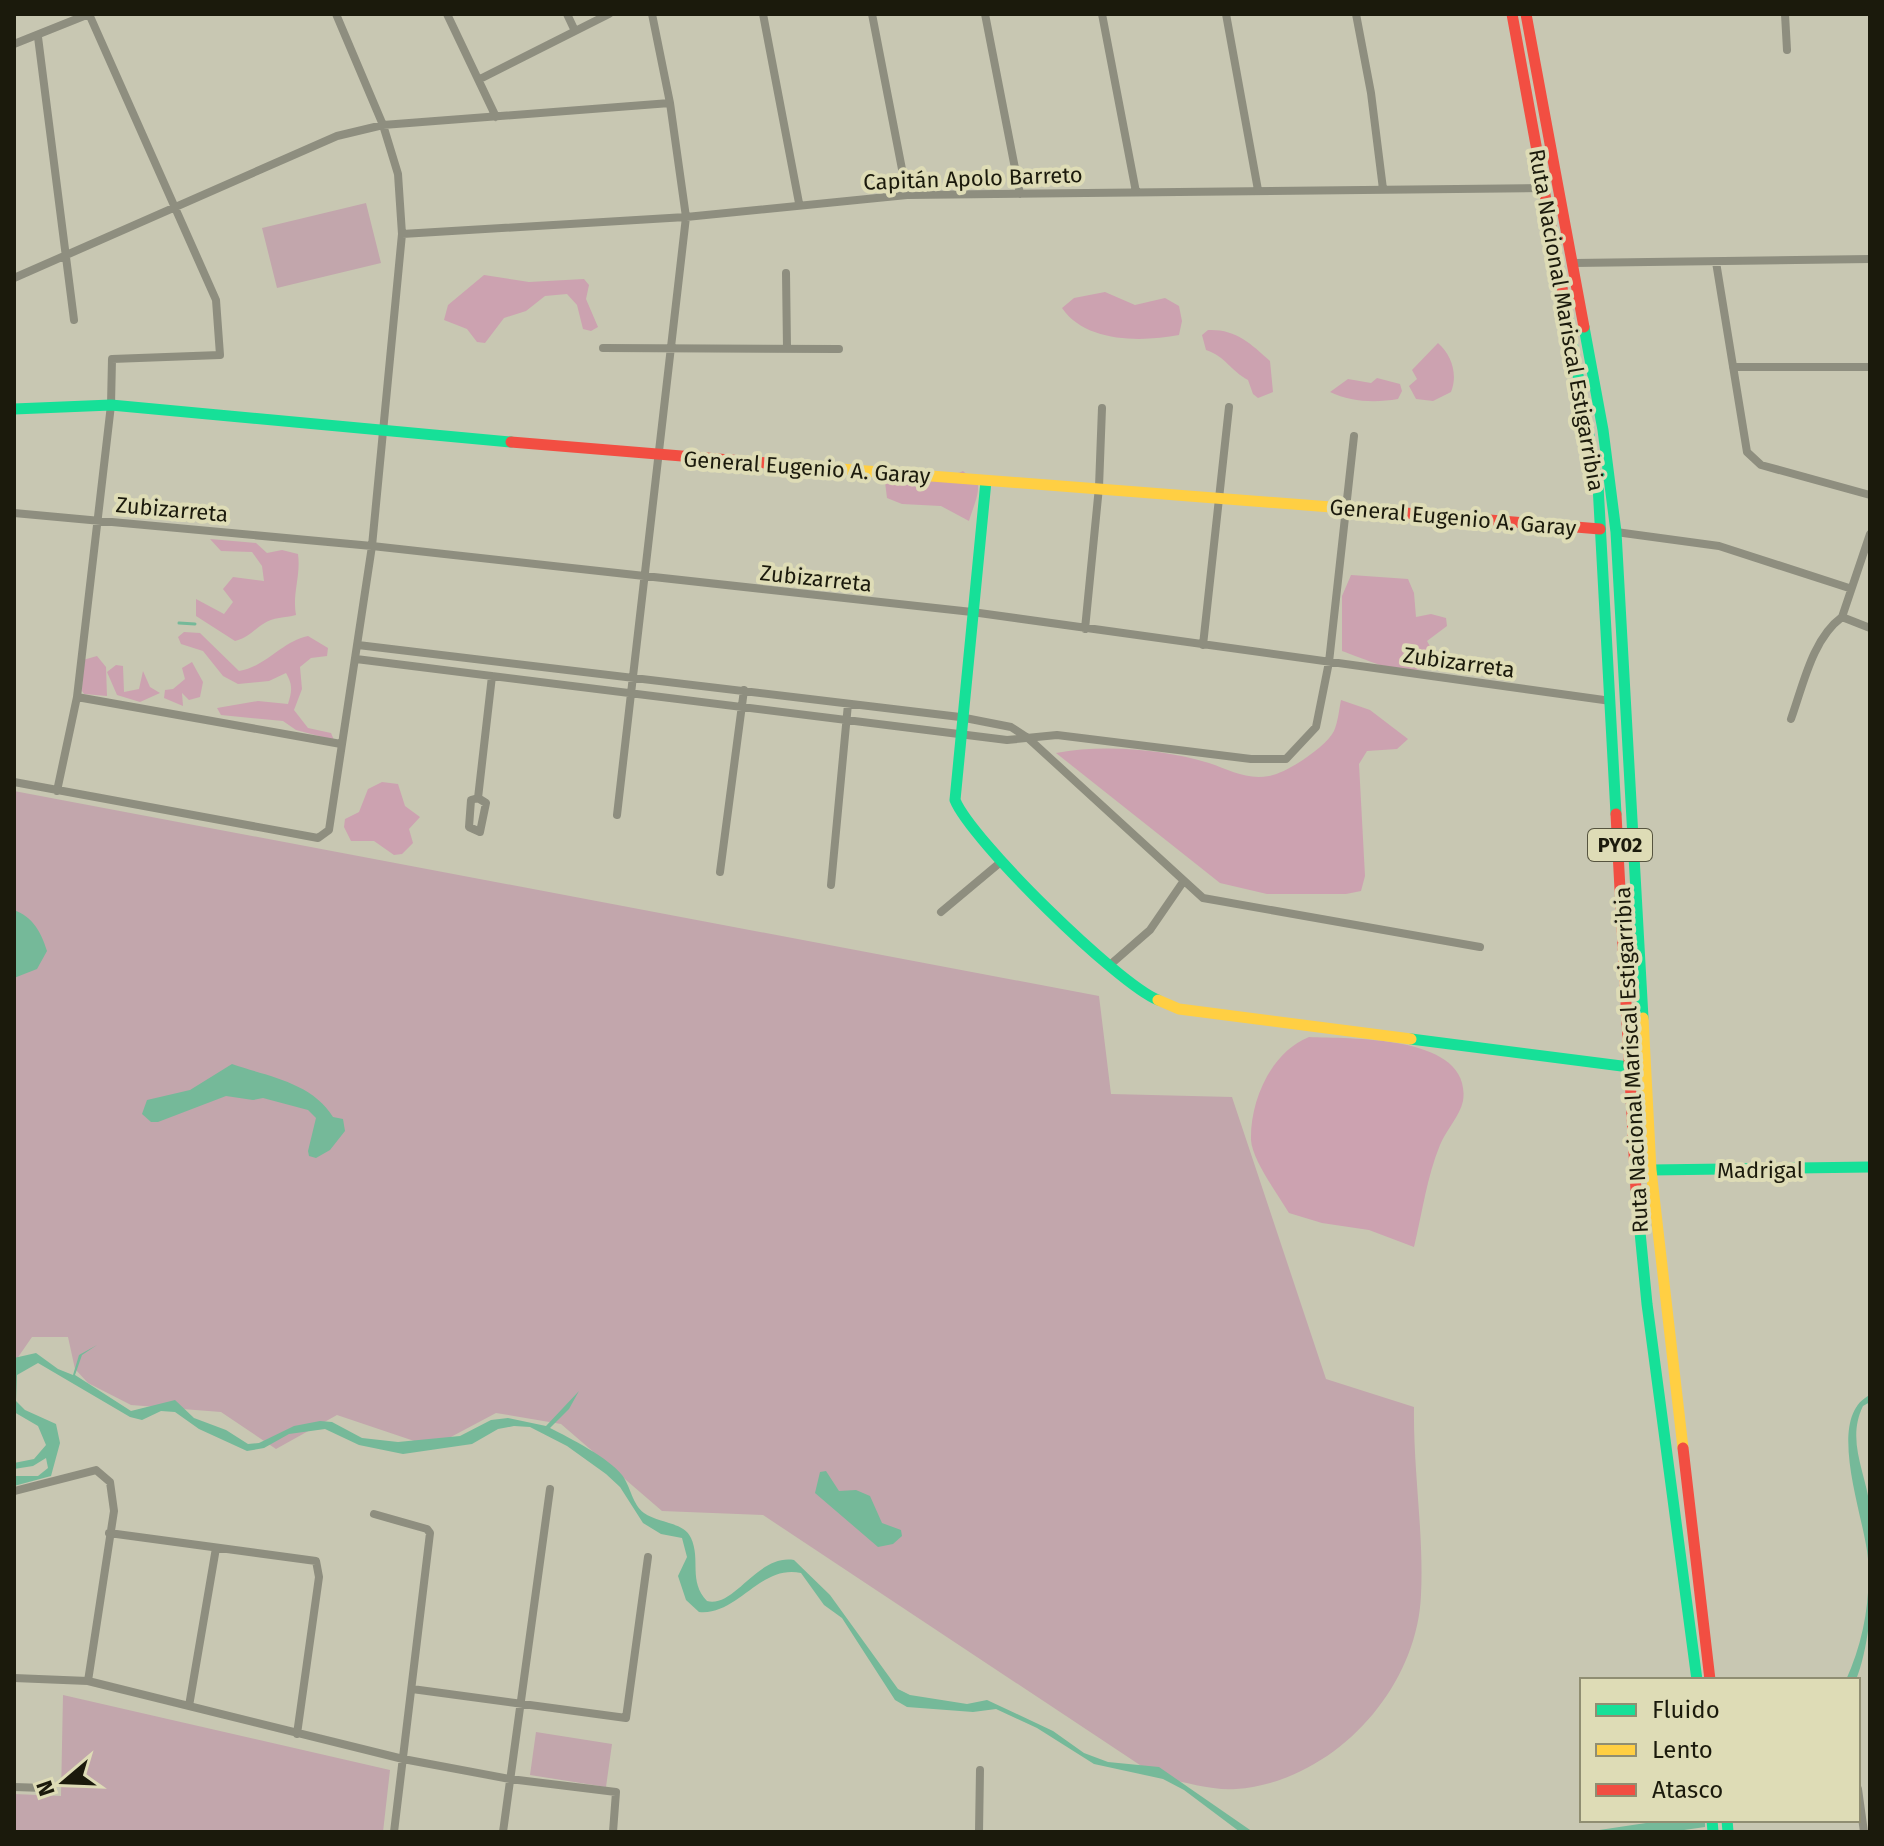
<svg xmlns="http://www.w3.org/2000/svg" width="1884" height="1846" font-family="'Fira Sans',sans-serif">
  <rect width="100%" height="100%" fill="#c8c7b2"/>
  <path fill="#c2a6ac" d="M366,203l15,60 -104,25 -15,-60z
    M14,791l1085,205 12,98 121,3 94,282 88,28c-1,63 10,126 7,188 -4,96 -89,187 -185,194 -24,2 -54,-8 -78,-12l-395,-262 -101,-4 -101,-87 -65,-11 -64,34 -95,-32 -61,34 -55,-37 -90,-7 -43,-22 -13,-14 -7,-32h-36l-18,26z
    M63,1695l327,75 -7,62h-369v-38l47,2z
    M536,1732l76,12 -6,43 -76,-12z"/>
  <path fill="#cca2b0" d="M484,275l45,7 55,-3 5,6 -3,14 12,28 -7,4 -8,-2 -6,-24 -10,-11 -22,2 -19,15 -22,7 -19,25 -8,-1 -10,-13 -23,-9 4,-15z
    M1105,292l30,13 30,-7 14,8 3,15 -3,14c-37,7 -93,8 -117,-27l12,-10z
    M1208,330c28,-1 42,13 62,31l3,31 -15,6 -5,-4 -5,-14c-17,-9 -23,-24 -42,-30l-4,-15z
    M1438,343c14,12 20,32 13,49l-18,9 -17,-2 -7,-13 8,-7 -5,-9z
    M1377,378l23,6 2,7 -4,8c-23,4 -47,3 -68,-7l18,-13 23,4z
    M963,471l15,14c1,11 -6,25 -9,36l-28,-15 -39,-2 -15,-6 -2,-16c10,-5 16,-2 26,-1 7,1 46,-6 52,-10z
    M210,539l46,4 11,10 15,-3 16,4c3,22 -6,40 -2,61 -11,3 -23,2 -33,9 -11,7 -13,13 -28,17l-39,-25v-17l28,15 9,-12 -10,-13 10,-12 31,4 -2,-15 -10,-14 -31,-1z
    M1351,575l57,4 6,14 2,24 15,-3 15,4 1,8 -20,15 8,14 -1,8c-25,18 -66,-3 -92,-12v-55z
    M184,632l16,1 39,38c28,-5 42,-29 69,-35l20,12 -1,8 -16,2 -11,9 2,22 -8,21 14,18 23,5 3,7 -38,-10 -13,-9 -62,-6 -4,-7 41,-7 30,3c4,-13 5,-19 -2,-31l-17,8 -31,3 -15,-8 -20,-25 -22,-7 -3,-7z
    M97,656l9,11 1,29 -23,-2 -2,-3 1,-31z
    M192,662l11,20 -3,15 -11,3 -7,-7 1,13 -19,-8 1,-8 8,-1 12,-10 -3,-11z
    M116,665l7,1 1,26 15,-3 4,-18 7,16 10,6 -20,9 -23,-7 -10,-23z
    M1341,700l29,10 38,29 -11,10 -30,2 -8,13 6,112 -4,15 -15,3h-79l-47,-11 -164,-130c47,-9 107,-4 153,10 21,7 37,17 60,13 18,-3 57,-29 65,-45 4,-9 5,-21 7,-31z
    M382,782l16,2 7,22 15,11 -11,12 4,14 -11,11 -8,1 -20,-14h-23l-7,-14 1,-8 14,-7 9,-23z
    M1309,1037c41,2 164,-3 154,64 -3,15 -17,29 -23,44 -13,31 -18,69 -26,102l-45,-17 -47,-7 -33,-10c-10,-17 -37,-53 -38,-73 -1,-39 20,-88 58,-103z"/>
  <path fill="#75b999" d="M14,910c19,7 27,22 33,41l-10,18 -23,9z
    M232,1064c34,12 80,18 101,53l10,2 2,12 -15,19 -14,8 -7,-2 -1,-5 8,-33 -8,-8 -45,-12 -10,2 -27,-4 -68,26h-7l-9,-8 5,-14 43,-10z
    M97,1345l-15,10 -7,20 56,36 44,-11 19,18 32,12 22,14 11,-1 35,-17 26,-5 12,1 30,16 36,4 62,-6 31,-16 17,-2 38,8 33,-35 -10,18 -19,19c20,10 59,30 72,47 9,12 10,29 22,38 14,10 40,9 47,25 10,22 -3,43 16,63 28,7 50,-47 87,-41l36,35 68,94 12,6 57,9 20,-4 66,31 31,22 24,9 51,5 94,65h-13l-56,-42 -21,-11 -69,-15 -57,-36 -41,-19 -23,3 -66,-5 -12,-7 -53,-82 -18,-13 -23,-32c-41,-9 -63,43 -102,39l-13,-12 -8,-24 9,-19 -5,-19 -21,-4 -18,-11 -23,-36 -14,-13 -39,-28 -37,-19 -16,-1 -16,3 -26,15 -69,10 -44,-9 -34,-16 -36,5 -25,14 -17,3 -48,-22 -24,-17 -14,-1 -19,9 -12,-3 -92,-54 -21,12 -1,26 9,9 31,14 4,19 -9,33 -37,10v-10h24l10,-8 -2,-10 -13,8 -19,3v-6l20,-4 12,-14 -8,-19 -24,-14v-54l22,-5 22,16 15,6 6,-20z
    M1870,1395v7l-7,4c-17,35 3,66 7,102 5,49 4,127 -14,172h-10c17,-37 25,-80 22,-121 -3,-41 -44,-142 2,-164z
    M826,1471l13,20 17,-1 14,6 12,27 19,7 1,6 -9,8 -15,3 -63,-54 5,-21z
    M1666,1820h39v7l-35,5h-84z"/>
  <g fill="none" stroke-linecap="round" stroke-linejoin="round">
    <path stroke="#75b999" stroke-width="3" d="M179,623l16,1"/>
    <path stroke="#8e8e7f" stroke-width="8" d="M447,14l49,103
      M567,14l8,17
      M763,14l36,189
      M872,14l35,181
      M985,14l35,180
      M1102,14l34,178
      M1226,14l32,176
      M1356,14l15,79 12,96
      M1785,14l2,36
      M38,37l36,283
      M14,44l75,-30
      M480,79l129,-65
      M402,234l284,-17 221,-22 637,-7
      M1716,262l31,190 14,13 109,30
      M1574,263l296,-4
      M786,273l1,75
      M14,278l323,-142 46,-11 287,-22
      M603,348l236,1
      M1733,367h137
      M14,513l358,33 600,66 639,89
      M1616,532l103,14 130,42
      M1842,617l28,-83
      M1842,617l28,11
      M1085,629l14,-142 3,-79
      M358,645l602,72 51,10 17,11 175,160 277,49
      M1203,645l26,-238
      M356,659l651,81 50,-5 194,24h35l30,-32 13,-65 25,-226
      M77,697l264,47
      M1791,719c12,-33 21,-80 51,-102
      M14,782l304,56 11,-8 43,-284 30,-312 -4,-60 -15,-49 -47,-111
      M57,791l20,-94 34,-292 1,-46 108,-4 -4,-55 -127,-286
      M478,798l8,5 -6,29 -11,-5 2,-27 7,-2 14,-122
      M617,815l69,-598 -16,-114 -18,-89
      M720,872l24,-182
      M831,885l17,-181
      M941,912l61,-51
      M1111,964l39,-34 33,-48
      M14,1491l82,-21 14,12 4,29 -26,170
      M374,1514l53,15 3,4 -36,299
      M109,1533l207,28 3,16 -22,157
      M14,1678l74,3 315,78 107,20 106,13 -3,40
      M412,1689l214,29 22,-161
      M189,1706l27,-158
      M14,1787l31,1
      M1858,1789l6,43
      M503,1832l47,-343
      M979,1832l1,-62"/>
    <path stroke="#16e098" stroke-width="11" d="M1565,304l33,181 18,329
      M1584,327l19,103 13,102 27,486
      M14,409l97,-4 400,37
      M986,481l-31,319c16,40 163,184 203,200
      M1411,1039l234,30
      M1651,1170l219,-3
      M1636,1191l11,113 50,376
      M1712,1820l1,12
      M1727,1820l1,12"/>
    <path stroke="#ffcf43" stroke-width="11" d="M815,467l529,41
      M1158,1000l21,9 232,30
      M1643,1018l8,152 32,278"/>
    <path stroke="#f24e42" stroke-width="11" d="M1512,14l53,290
      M1526,14l58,313
      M511,442l304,25
      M1344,508l256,21
      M1616,814l20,377
      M1683,1448l27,232"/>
  </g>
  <g text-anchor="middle" stroke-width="8" stroke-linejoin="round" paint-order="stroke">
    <rect fill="#dedcb6" stroke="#56543f" stroke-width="2" x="1588" y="829" width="64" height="32" rx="6"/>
    <g font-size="20" font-weight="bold" fill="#1b1a0c">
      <text x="1620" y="852">PY02</text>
    </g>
    <g font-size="22" fill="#1b1a0c" stroke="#dedcb6">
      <text transform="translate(973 178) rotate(-2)" y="8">Capitán Apolo Barreto</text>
      <text transform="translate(1567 320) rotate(80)" y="8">Ruta Nacional Mariscal Estigarribia</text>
      <text transform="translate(807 467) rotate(4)" y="8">General Eugenio A. Garay</text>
      <text transform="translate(172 509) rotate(5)" y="8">Zubizarreta</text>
      <text transform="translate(1453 517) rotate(5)" y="8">General Eugenio A. Garay</text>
      <text transform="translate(816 578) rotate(6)" y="8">Zubizarreta</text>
      <text transform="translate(1459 662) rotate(8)" y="8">Zubizarreta</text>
      <text transform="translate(1631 1060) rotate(-93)" y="8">Ruta Nacional Mariscal Estigarribia</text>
      <text x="1760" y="1178">Madrigal</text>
    </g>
  </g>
  <rect width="1884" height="1846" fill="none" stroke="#1b1a0c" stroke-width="32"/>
  <rect x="1580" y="1678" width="280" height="144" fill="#dedcb6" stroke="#908e72" stroke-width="2"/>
  <rect x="1596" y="1704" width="40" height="12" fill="#16e098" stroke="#908e72" stroke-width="2"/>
  <text x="1652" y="1718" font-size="24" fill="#1b1a0c">Fluido</text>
  <rect x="1596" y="1744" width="40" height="12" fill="#ffcf43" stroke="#908e72" stroke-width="2"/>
  <text x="1652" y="1758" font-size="24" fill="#1b1a0c">Lento</text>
  <rect x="1596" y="1784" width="40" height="12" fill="#f24e42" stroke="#908e72" stroke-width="2"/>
  <text x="1652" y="1798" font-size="24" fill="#1b1a0c">Atasco</text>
  <g transform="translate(64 1782) rotate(251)" stroke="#dedcb6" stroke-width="6" paint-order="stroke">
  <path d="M0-6L14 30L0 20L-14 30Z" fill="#1b1a0c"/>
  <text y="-12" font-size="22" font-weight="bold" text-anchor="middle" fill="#1b1a0c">N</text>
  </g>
</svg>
